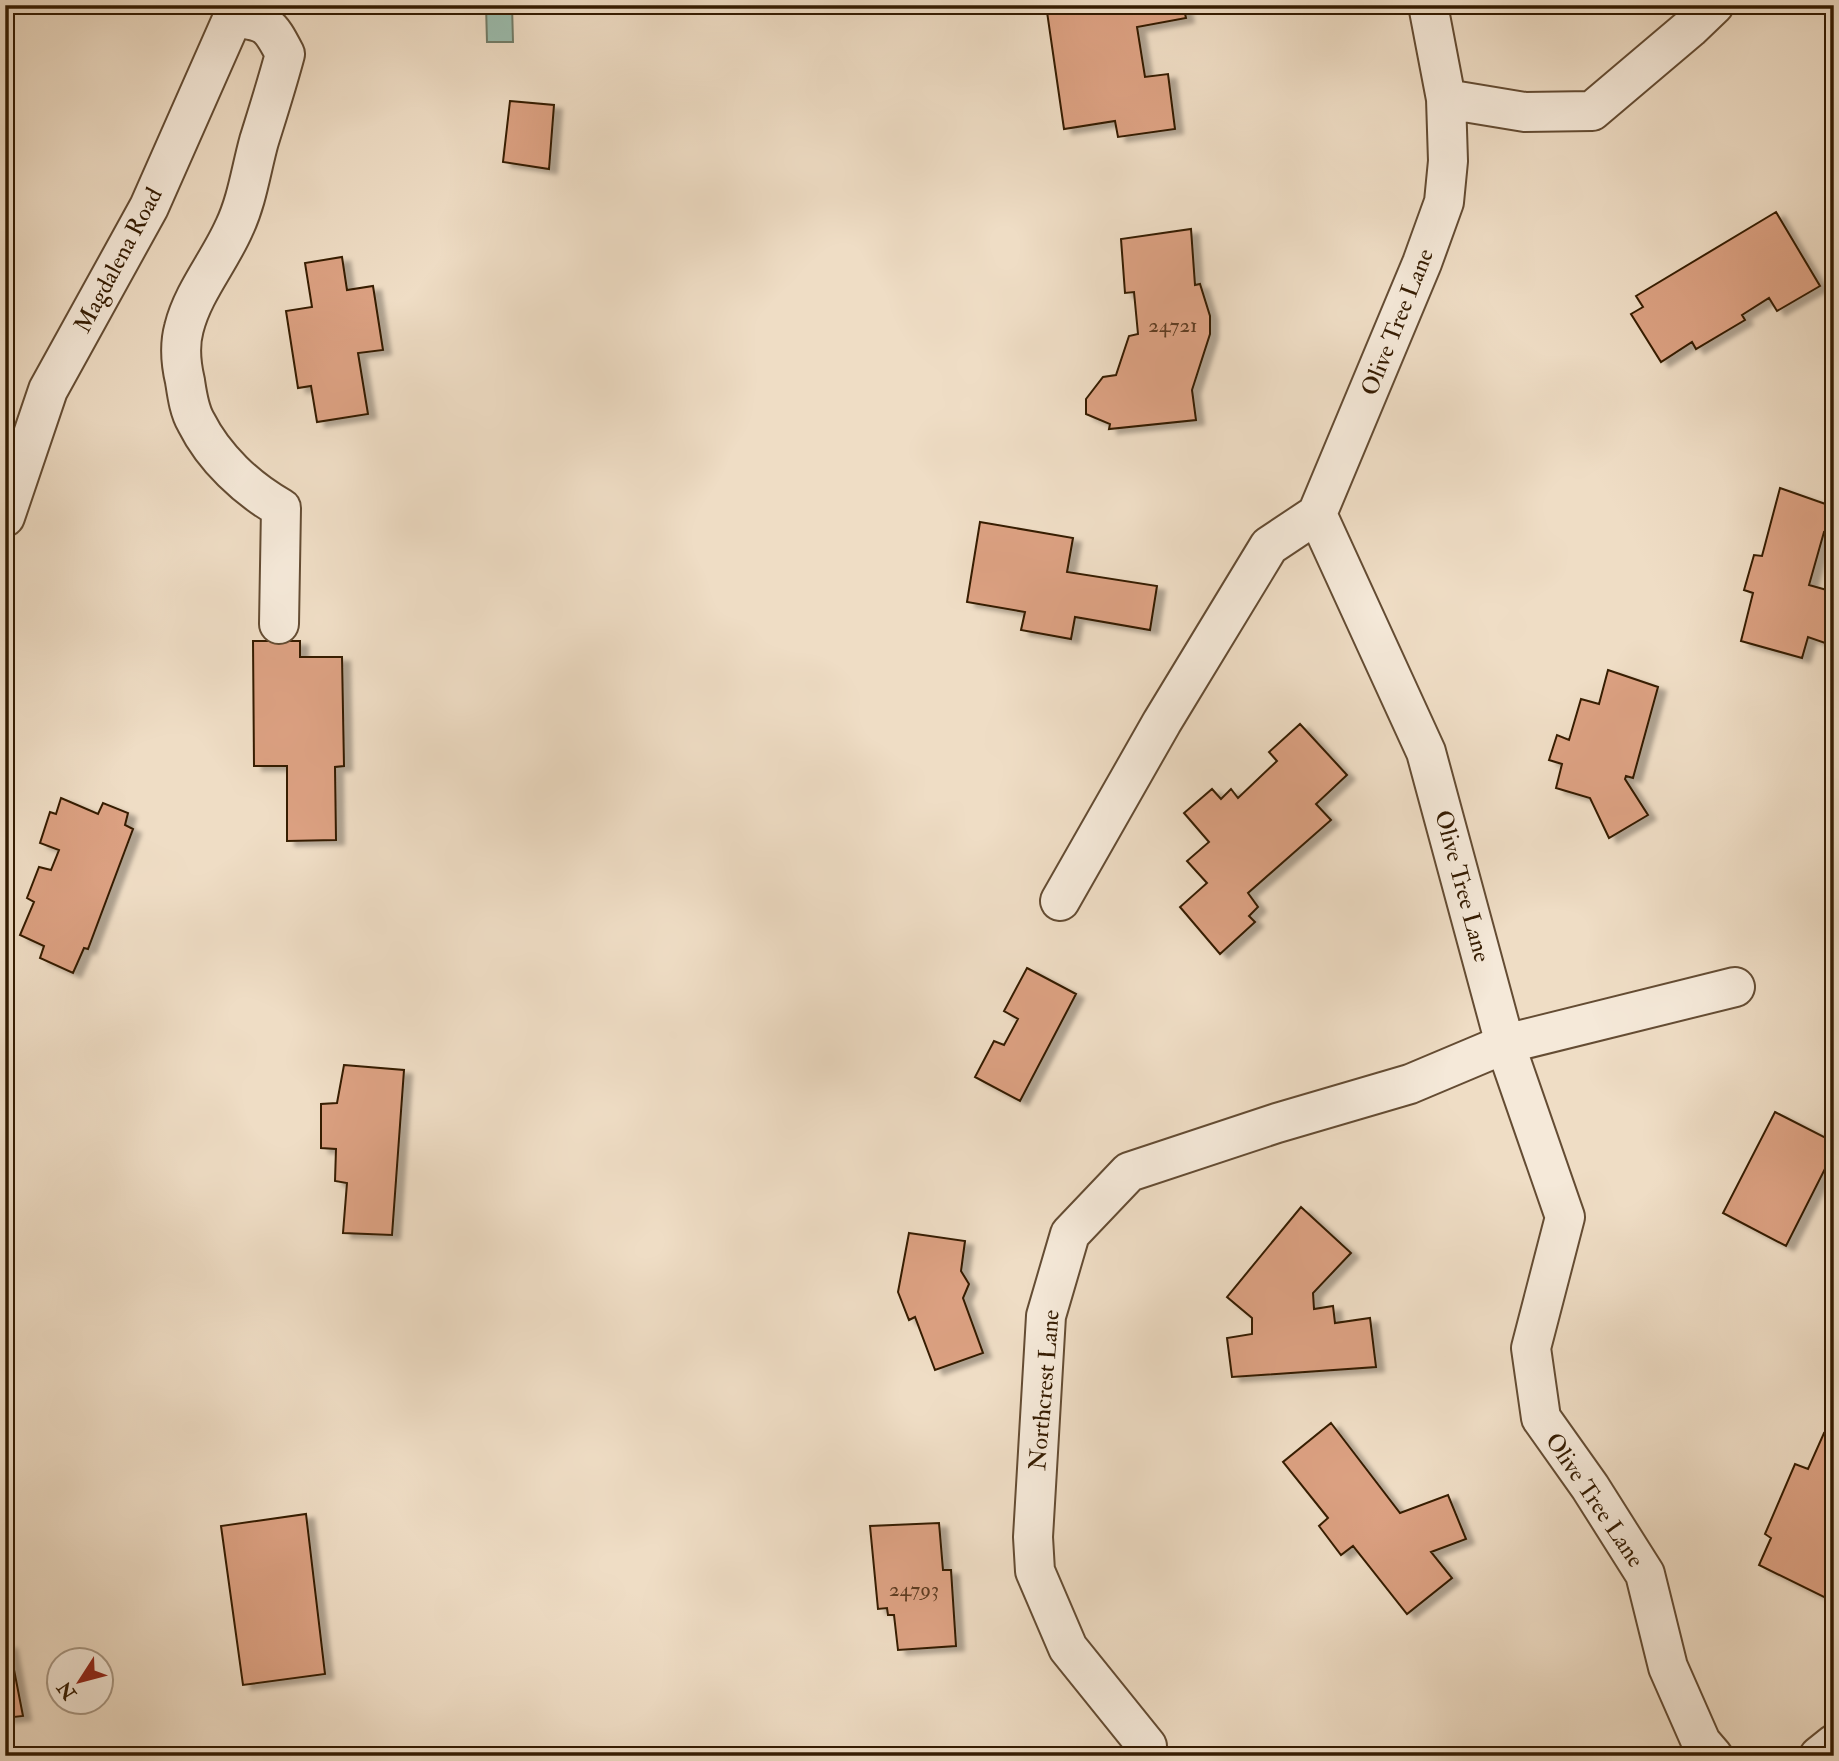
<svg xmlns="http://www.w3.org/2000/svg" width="1839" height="1761" font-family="'IM FELL Double Pica',serif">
  <defs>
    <filter id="shadow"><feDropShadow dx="8" dy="4.5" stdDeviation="2" flood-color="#0004"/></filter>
  </defs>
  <rect width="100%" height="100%" fill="#efddc5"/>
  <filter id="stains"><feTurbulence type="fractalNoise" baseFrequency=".00286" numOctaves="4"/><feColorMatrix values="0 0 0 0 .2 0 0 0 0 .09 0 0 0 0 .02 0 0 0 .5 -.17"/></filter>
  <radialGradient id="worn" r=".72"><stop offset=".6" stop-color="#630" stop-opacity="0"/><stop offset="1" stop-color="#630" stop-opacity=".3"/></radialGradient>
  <path fill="#9bbdae" stroke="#727d69" stroke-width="2" d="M486,5h26l1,37h-26z"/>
  <path fill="#dca182" stroke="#351c02" stroke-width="2" filter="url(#shadow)" d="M1046,5h137l3,13 -49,9 8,50 23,-3 7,55 -57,8 -3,-16 -51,8z
    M510,101l44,4 -5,64 -46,-7z
    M1776,212l44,74 -43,25 -8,-13 -27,17 3,5 -49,29 -4,-7 -31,20 -30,-48 12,-7 -7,-11z
    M1191,229l4,56 5,-1 10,32v18l-18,56 4,30 -87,9 1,-5 -24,-10v-15l17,-22 13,-2 13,-39 9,-2 -4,-42 -9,1 -4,-54z
    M342,257l5,33 26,-4 10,64 -25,3 10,61 -51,8 -6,-36 -13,2 -12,-77 26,-4 -7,-44z
    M1780,488l54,19v28l-10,-3 -15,53 25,7v31l-6,21 -20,-7 -6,21 -61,-17 12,-48 -9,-3 10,-35 8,1z
    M980,522l93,16 -6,34 90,14 -7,44 -75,-13 -4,22 -50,-9 4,-18 -58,-10z
    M253,641h47v16h42l2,109 -9,1 1,73 -49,1v-75h-33z
    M1608,670l50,17 -25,91 -7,-2 -1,3 23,36 -39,23 -19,-40 -34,-10 6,-24 -13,-4 8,-25 12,5 12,-41 18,5z
    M1300,724l47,51 -31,29 15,16 -83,73 10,14 -9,9 6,6 -35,32 -40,-47 27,-24 -20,-22 22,-19 -25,-29 28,-24 9,10 10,-10 7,9 39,-37 -8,-9z
    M61,798l37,16 5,-11 25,10 -3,12 8,4 -45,120 -4,-1 -11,25 -33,-15 4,-12 -24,-11 14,-33 -7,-4 12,-31 12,3 8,-20 -19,-7 10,-31 6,2z
    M1027,968l49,26 -56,107 -45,-24 19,-36 10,4 14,-26 -14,-8z
    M344,1065l60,5 -12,165 -49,-2 4,-50 -12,-2 1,-32 -15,-1v-44l16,-1z
    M1775,1112l59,30v9l-48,95 -63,-33z
    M1301,1207l50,46 -38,40 1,16 19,-3 2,17 35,-5 6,49 -144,10 -5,-39 25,-4v-16l-25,-21z
    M909,1233l56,8 -4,30 8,13 -6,14 20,55 -48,17 -20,-53 -6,3 -11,-28z
    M1331,1423l69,90 48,-18 18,44 -35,13 21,26 -45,36 -54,-68 -12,9 -22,-29 9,-8 -45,-56z
    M1824,1433l10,4v148l-6,14 -69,-34 12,-27 -6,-4 30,-70 13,5z
    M306,1514l19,160 -82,11 -22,-159z
    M939,1523l4,47h8l5,76 -58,4 -4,-35h-6l-1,-7 -9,1 -8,-83z
    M9,1644l14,72 -18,2v-73z"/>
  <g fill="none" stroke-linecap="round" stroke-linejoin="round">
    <defs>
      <path id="minor" d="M1428,5l18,94 2,62 -4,41 -22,61 -105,251 109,238 79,292 60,173 -34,131 10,70 49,69 55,87 23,93 33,75 12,14
        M233,17c34,5 36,6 52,37 -8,30 -17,58 -26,87 -8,29 -12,60 -25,87 -15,34 -41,64 -50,100 -5,18 -3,36 1,53 2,13 4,29 11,41 18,36 51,67 85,86l-2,116
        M1446,99l79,13 67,-1 98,-83 24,-23
        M5,517l43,-127 101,-183 84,-190 1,-12
        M1060,901l102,-179 107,-176 48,-32
        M1147,1746l-79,-98 -33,-77 -2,-34 13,-221 24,-82 59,-62 148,-49 133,-39 95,-40 230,-57
        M1819,1756l15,-12"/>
    </defs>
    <use href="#minor" stroke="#644c33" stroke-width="42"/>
    <use href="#minor" stroke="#f5e9d9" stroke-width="38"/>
  </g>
  <g text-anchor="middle" stroke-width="7" stroke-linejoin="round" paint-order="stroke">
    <g font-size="21" fill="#5f3d22">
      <text x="1173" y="332">24721</text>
      <text x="914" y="1596">24793</text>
    </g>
    <g font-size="24" fill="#351c02" stroke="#f5e9d9">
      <text transform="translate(118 260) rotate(-62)" y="8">Magdalena Road</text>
      <text transform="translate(1397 322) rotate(-68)" y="8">Olive Tree Lane</text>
      <text transform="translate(1463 886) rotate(75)" y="8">Olive Tree Lane</text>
      <text transform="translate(1044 1390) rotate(-85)" y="8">Northcrest Lane</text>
      <text transform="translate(1595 1500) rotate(56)" y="8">Olive Tree Lane</text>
    </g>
  </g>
  <rect width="1839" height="1761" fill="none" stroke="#efddc5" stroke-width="28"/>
  <rect x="7" y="7" width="1825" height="1747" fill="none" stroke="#351c02" stroke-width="3.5"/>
  <rect x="14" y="14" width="1811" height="1733" fill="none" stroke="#351c02" stroke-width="2"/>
  <g transform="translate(80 1681) rotate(234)"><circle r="33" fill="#f5e9d9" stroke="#a89783" stroke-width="2"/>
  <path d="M0-5L12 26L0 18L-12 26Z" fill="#8f2418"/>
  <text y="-10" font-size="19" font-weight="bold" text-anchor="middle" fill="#351c02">N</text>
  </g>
  <rect width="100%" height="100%" filter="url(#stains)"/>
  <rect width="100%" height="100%" fill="url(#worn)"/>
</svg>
